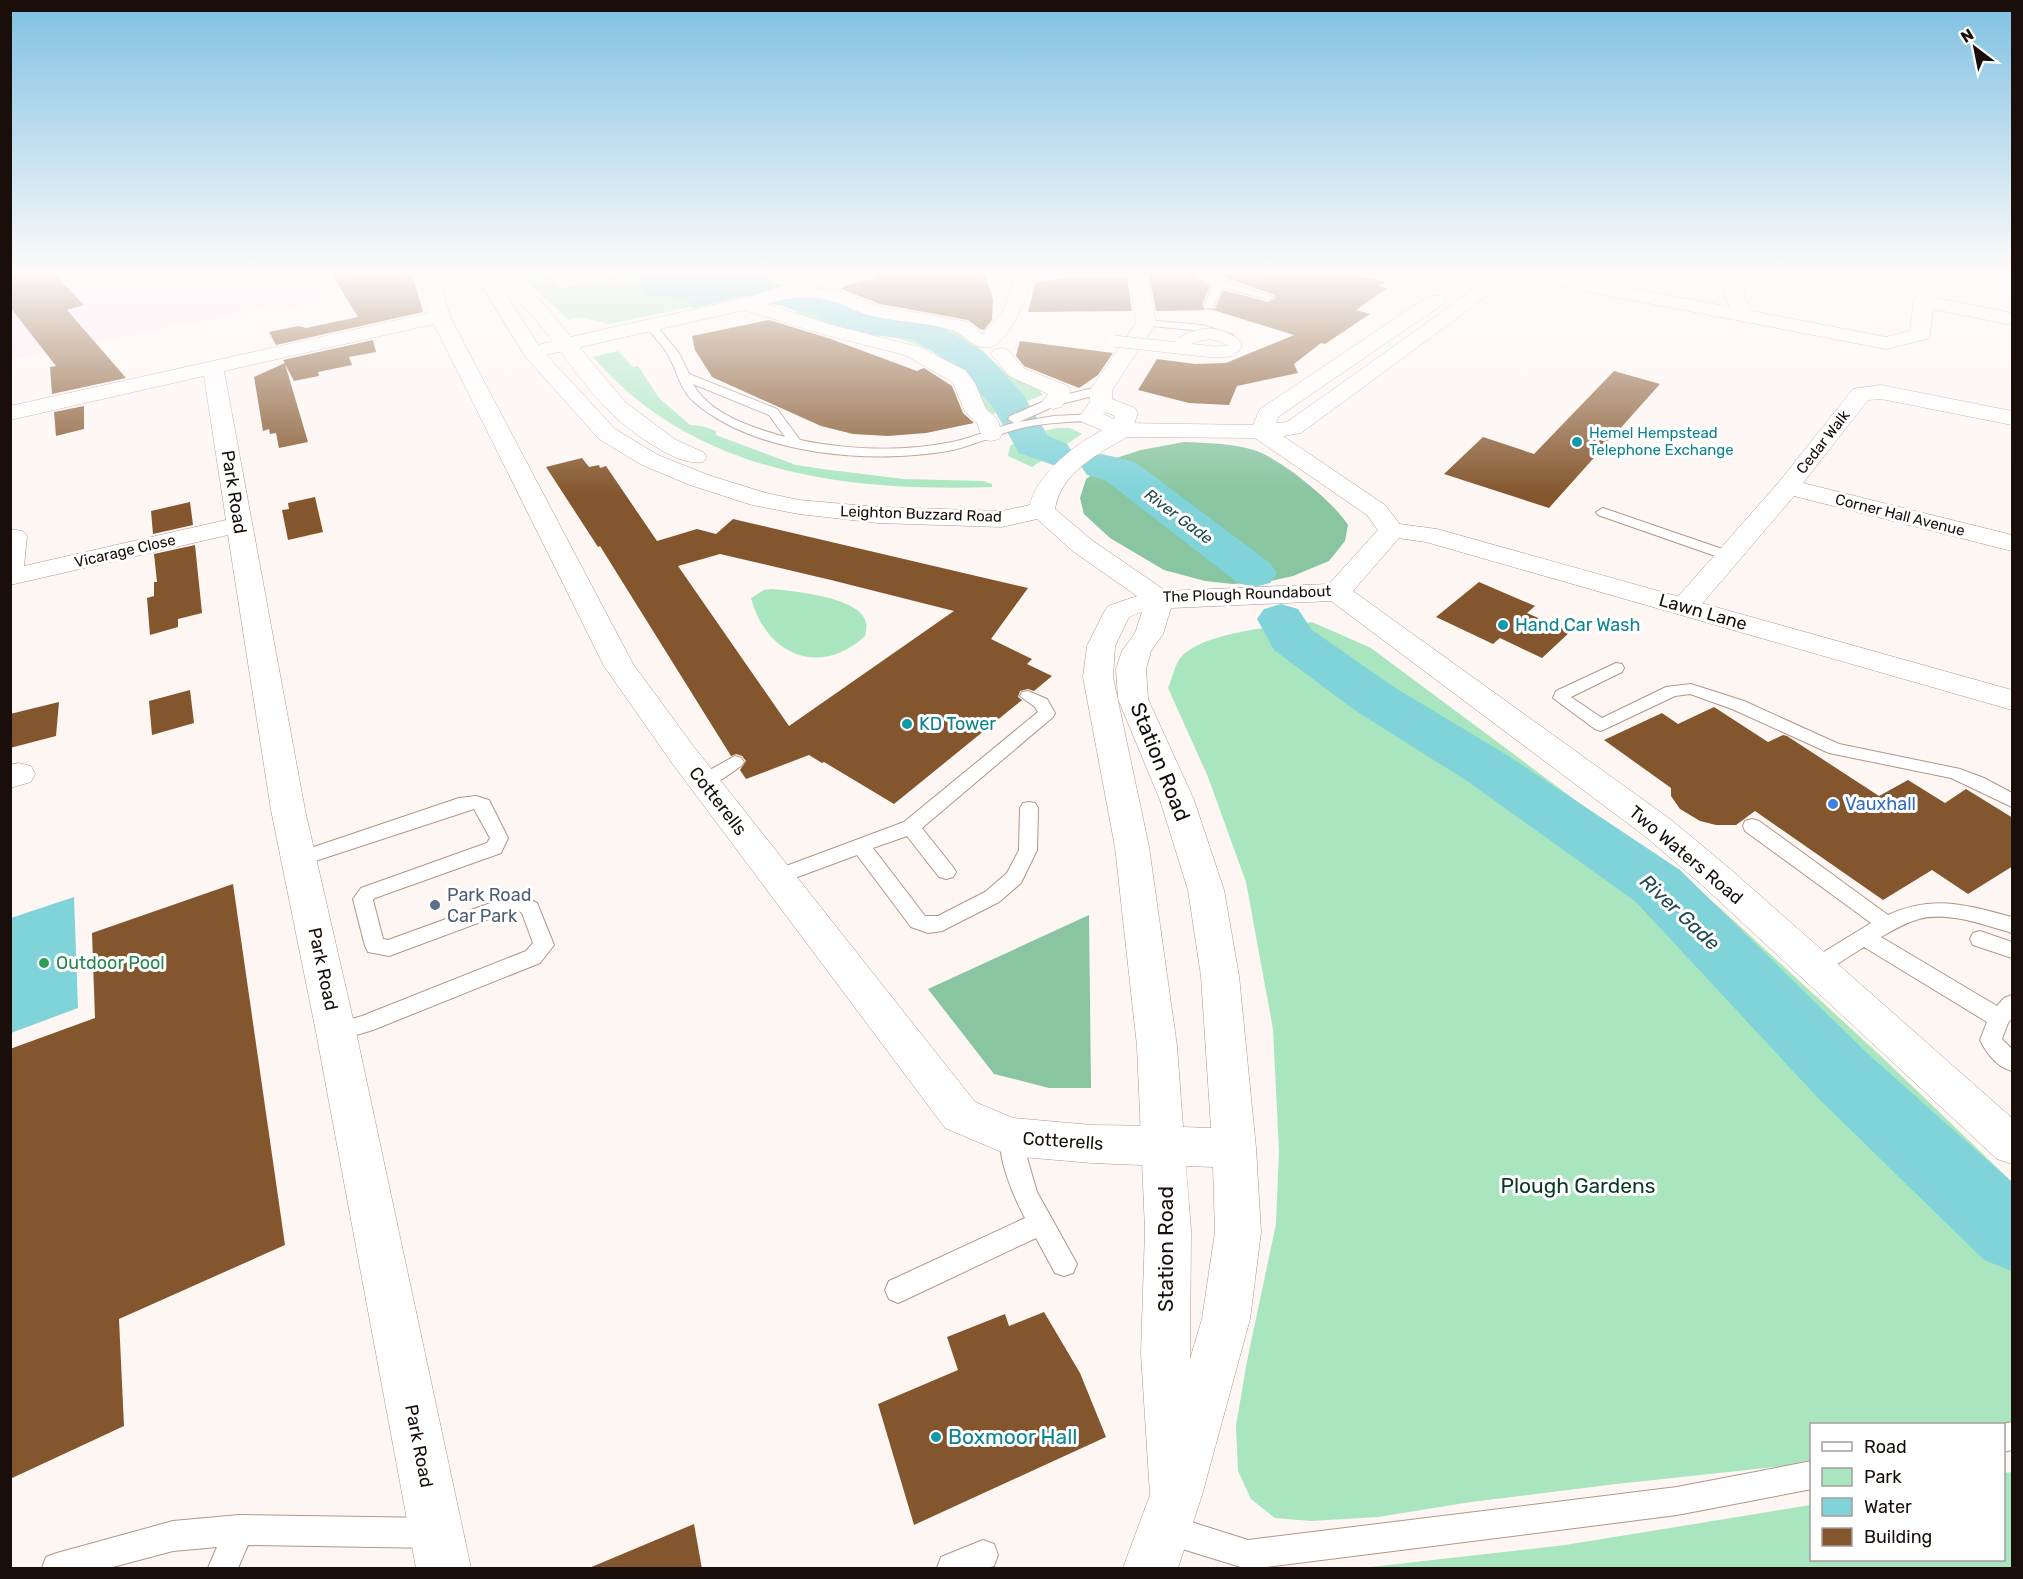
<svg xmlns="http://www.w3.org/2000/svg" width="2023" height="1579" font-family="Rubik,sans-serif">
  <rect width="100%" height="100%" fill="#fdf6f3"/>
  <path fill="#fce7f5" d="M11,273h319l-9,2 -3,6 3,22 -36,6 -3,-5 -271,56z"/>
  <path fill="#a9e6c0" d="M517,273h29l16,15 50,-10 5,-5h153l4,10 -16,10 -149,31 -29,-7 -11,3z
    M820,297l33,11 99,21 20,12 33,31 33,17 5,6 -50,19c-18,-10 -14,-37 -32,-48 -17,-10 -37,-19 -55,-25 -16,-6 -34,-5 -50,-9 -26,-6 -51,-15 -74,-27z
    M618,351l15,16 5,-1 21,32 31,27 12,1 14,5v4l80,30 34,5 74,9 79,2 9,3v3c-146,5 -298,-13 -399,-130z
    M1056,428h14l12,6 -50,33 -24,-11 2,-10 23,-12z
    M772,589c21,2 88,8 94,33 1,3 0,10 -1,14 -45,42 -99,19 -114,-38l13,-8z
    M1312,622l59,26 348,259 165,152 128,123v242h-200l-1,36 -27,6 -168,18 -145,18 -93,15 -67,4 -36,-3 -24,-19 -13,-28 -2,-45 11,-65 29,-137 3,-73 -6,-122 -27,-147 -38,-105 -40,-89c4,-9 7,-24 13,-31 22,-25 98,-31 131,-35z
    M2012,1472v96h-650l203,-23 246,-40 1,55h192v-87z"/>
  <path fill="#88c5a0" d="M1184,442c23,1 47,1 70,8 27,9 79,51 94,75l-3,16 -16,20 -36,15 -22,5 -38,3 -28,-3 -41,-11 -54,-32 -26,-24 -4,-16 6,-19 30,-21 25,-8z
    M1089,915l2,173h-42l-55,-14 -66,-85z"/>
  <path fill="#7fd3d9" d="M644,273h126l4,10 -16,10 -64,15 -8,-8 -42,-5 -4,-11z
    M74,897l4,111 -67,25v-115z
    M1843,1076l169,136v45z"/>
  <g fill="none" stroke-linecap="round" stroke-linejoin="round">
    <path fill="#7fd3d9" fill-rule="evenodd" d="M714,273h40l19,10 68,19 12,8 80,13 50,28 39,42 26,43 19,8 6,9 -6,9 -14,3 -34,-12 -27,-47 -35,-39 -45,-28 -40,-4 -42,-10 -13,-9 -68,-19 -30,-17z
      M1102,454l33,8 135,101 7,10 -7,10 -16,4 -16,-4 -133,-103 -18,-5 -6,-9 6,-9z
      M1281,604l17,5 14,21 82,57 113,68 173,115 188,184 144,128v89l-28,-11 -166,-162 -182,-196 -169,-121 -111,-70 -82,-61 -17,-31 7,-10z"/>
  </g>
  <path fill="#84562d" fill-rule="evenodd" d="M10,273h43l31,32 -17,5 59,68 -74,16 -2,-27 6,-1 -46,-59z
    M331,273h81l11,39 -147,33 -7,-13 29,-6 8,2 52,-11z
    M878,273h106l9,26 -1,21 -8,10 -4,-1 -12,-9 -88,-16 -39,-15 5,-4 28,-6z
    M1149,273h42l19,12 -8,20 3,5 10,-1 8,-19 45,12 8,-4 -1,-3 -63,-22h140l33,9 -7,4 9,2 -31,22 14,4 -45,30 -4,-1 -27,21 4,9 -61,13 -8,19 -40,-2 -51,-13 19,-31 38,5 31,-1 68,-28 -81,-25 -57,1z
    M1077,277h50l5,34 -104,1 8,-30z
    M769,320l59,18 89,33 7,-3 28,18 11,27 11,10 -48,10 -38,3 -35,-2 -32,-8 -109,-49 -17,-27 -3,-14z
    M373,340l3,12 -27,5 3,8 -34,7 1,4 -25,5 -9,-17 23,78 -29,6 -3,-15 -6,1 -1,-5 -6,2 -9,-54 31,-14 -2,-3z
    M1020,341l93,12 -15,22 -19,13 -55,-22 -8,-10z
    M1614,371l46,13 -111,124 -105,-34 39,-37 51,17z
    M84,406v23l-28,7 -2,-24z
    M582,458l7,9 10,-2 1,3 6,-2 51,75 40,-12 19,5 17,-15 295,69 -37,51 41,20 -5,5 25,12 -18,15 -6,-2 -8,2 -2,6 4,3 -128,104 -70,-42 -2,1 -13,-8 -63,24 -6,-9 6,-9 -4,-5 -6,-2 -5,2 -131,-210 -2,1 -52,-80zM720,554l111,26 123,31 -165,115 -111,-160z
    M315,497l8,35 -35,8 -6,-30 7,-1 -1,-6z
    M190,502l3,23 -40,9 -2,-23z
    M195,545l7,68 -24,6v8l-28,8 -3,-37 7,-2v-14h3l-3,-28z
    M1479,582l56,24 -8,7 43,19 -28,26 -42,-20 -7,6 -57,-27z
    M190,690l4,33 -42,12 -3,-34z
    M59,702l-3,34 -46,12v-34z
    M1714,707l54,35 15,-7 4,1 92,60 29,-16 37,23 21,-14 47,29v48l-45,28 -36,-24 -49,30 -128,-89 -19,14h-20l-16,-4 -20,-12 -9,-13v-8l-67,-48 58,-27 16,11z
    M233,884l52,361 -166,74 5,107 -114,53v-430l85,-31 -3,-85z
    M1044,1312l36,61 26,64 -192,88 -36,-121 80,-34 -11,-33 58,-23 4,12z
    M694,1524l8,45h-113v-1z"/>
  <g fill="none" stroke-linecap="round" stroke-linejoin="round">
    <defs>
      <path id="lane" d="M1193,273h13l17,8 51,16 -5,3 -47,-13 -9,21h-8l-1,-2 9,-22z
        M1146,320l56,5 31,10 -5,3 -26,-7 -60,-6 -1,-2z
        M650,322l4,1 25,30 10,21 88,35 23,31c49,10 103,12 152,2 21,-4 41,-14 62,-19l-6,-4 2,-3 39,-17 52,-13 6,4 -2,3 -48,12 -38,17 35,-6 40,-2 2,3 -6,4c-26,1 -52,2 -76,9 -21,6 -40,15 -61,20 -79,15 -198,6 -260,-49 -14,-13 -16,-32 -26,-48 -6,-10 -15,-18 -22,-28zM693,384l76,31 16,22c-31,-9 -75,-22 -92,-53z
        M1603,508l131,45 2,3 -2,3h-10l-126,-44 -2,-3z
        M1616,663l6,1 2,4 -2,4 -51,25 31,21 64,-31 25,-3 53,17 95,43 121,25 24,9 28,15v14l-61,-29 -122,-25 -97,-44 -42,-15 -15,2 -74,35 -6,-2 -42,-31 3,-7z
        M1028,691l19,8 8,14 -2,4 -131,111 31,39 3,5 -3,5 -7,2 -7,-2 -32,-41 -34,12 52,68h13l47,-24 22,-19 12,-23 1,-42 3,-5 6,-1 6,1 3,5 -1,42 -16,33 -22,19 -57,29 -14,2 -17,-6 -54,-72 -73,27 -7,2 -7,-2 -3,-5 3,-5 134,-50 134,-110 -3,-5 -15,-11 2,-4z
        M735,756l6,2 3,4 -3,4c-12,8 -30,24 -44,19l-3,-4 3,-4z
        M476,796l13,4 19,38 -7,15 -126,45 -2,2 10,39 5,1 130,-47 19,10 17,42 -14,18 -167,67 -37,11 -8,-3 -3,-6 3,-6 34,-10 164,-65 7,-8 -11,-30 -6,-4 -127,47 -21,-4 -3,-6 -12,-47 8,-11 126,-45 3,-5 -16,-29 -174,57 -7,-2 -3,-5 3,-5 166,-56z
        M1752,819l7,2 129,94c45,-21 79,-10 124,2v16c-28,-8 -64,-22 -93,-14 -14,4 -26,11 -38,18l116,69 7,-8 8,-3v23l-4,5 -6,16 10,10v22c-15,-4 -25,-17 -32,-31l7,-18 -123,-75 -41,26 -7,2 -7,-2 -3,-6 3,-6 62,-38 -126,-92 -2,-5 2,-5z
        M1980,931l32,11v16l-39,-13 -3,-6 3,-6z
        M1011,1126l8,4 18,62 40,72 -4,9 -9,3 -9,-3 -19,-35 -129,61 -9,4 -9,-4 -4,-9 4,-9 136,-63c-11,-20 -32,-68 -22,-88z
        M2012,1422v28l-8,2 -1,-28z
        M1812,1461v28l-135,26 -418,53h-15l-78,-24 -10,-5 -5,-10 5,-10 10,-5 82,26 429,-53z
        M239,1515l195,3 10,5 5,10 -5,10 -10,5 -186,-3 -10,23h-30l9,-21 -44,4 -64,17h-67l4,-11 11,-4 116,-32z
        M983,1540l11,4 4,11 -4,11 -7,2h-50l4,-11z"/>
      <path id="street" d="M420,273h18l12,44 183,347 61,83 281,355 38,16 79,7 72,1 15,6 7,14 -7,14 -15,6 -72,-3 -81,-7 -66,-28 -273,-365 -68,-97 -170,-342 -210,47 81,439 51,222 115,536h-55l-100,-536 -45,-222 -43,-275 -218,50v-56l13,2 4,5 -3,30 202,-46 -22,-144 -194,44v-14l419,-93z
        M831,273h45l-3,4 -6,2 -53,9 22,2 43,16 89,16 15,12 20,-23 13,-35 -2,-3h63l-3,4 -42,3c-6,18 -21,57 -39,66 -17,7 -27,-11 -41,-16 -24,-7 -51,-8 -76,-13 -17,-3 -32,-13 -48,-17 -22,-5 -41,-2 -62,4l70,22 83,21 46,23 10,13 11,26 12,11 4,14 -3,5 -8,2 -8,-2 -6,-16 -12,-11 -11,-27 -5,-5 -44,-25 -83,-21 -78,-24 -212,48 -7,-2 -3,-4 3,-4c71,-18 143,-32 214,-49 32,-7 61,-21 92,-26z
        M1129,273h18l9,50 -44,67v9l23,9 3,5 -8,22 -8,2 -8,-2 -32,-13 -3,-5 11,-15v-12l46,-67zM1105,412l10,4 -1,3 -11,-5z
        M1514,273h39l177,34 -6,-11 5,-23h18l-3,23 8,15 134,26 24,-6 4,-30 20,-28h18l-16,25 76,15v12l-79,-16 -3,26 -3,4 -41,10 -363,-70 -6,-2z
        M1001,348l7,2 15,18 45,18 3,5 -10,16 -8,2 -8,-2 -3,-5 6,-8 -39,-18 -18,-22 3,-4z
        M1881,385l131,26v14l-131,-26 -13,1 -65,83 209,52v16l-218,-55 -99,116 -10,2 -10,-2 -4,-6 4,-6 104,-118 74,-93z
        M19,763l12,3 4,8 -4,8 -21,6v-23z"/>
      <path id="secondary" d="M1392,523l45,6 575,161v20l-586,-168 -43,-6 -4,-5 4,-5z"/>
      <path id="primary" d="M474,273h33l29,22 89,107 51,38 27,12 4,5 -4,5c-24,6 -77,-33 -94,-51 -39,-39 -63,-90 -108,-125l39,62 75,81 43,26 50,20 58,18 33,7 79,7 124,4 28,-6c7,-34 59,-74 92,-82l131,2 7,-16 169,-113h14l3,4 -3,4 -165,113 -2,6 11,-1 210,-149h21l-217,160 -18,3 102,69 20,26 -52,60 317,228 59,49 283,250v46l-15,-5 -294,-273 -57,-49 -315,-236 -160,7 -8,26 -12,17 -5,18 2,30 46,101 30,90 15,86 17,172 5,84 -11,87 -48,176 -24,73h-55l27,-73 -9,-141 4,-124 -8,-184 -22,-199 -32,-170 4,-31 17,-34 4,-6 29,-10 -63,-44 -37,-33 -35,8 -124,-4 -79,-9 -47,-9 -62,-20 -48,-20 -43,-26 -74,-83zM1127,437l128,1 112,77 11,15 -49,54 -163,7 -73,-50 -38,-32c6,-37 43,-55 72,-72zM1142,612l-7,21 -13,18 -6,18 2,30 42,101 28,90 13,86 10,152 -28,-1 -6,-81 -28,-199 -36,-170 2,-31 14,-29zM1186,1166l27,1 2,65 -13,87 -12,40 1,-129z"/>
    </defs>
    <use href="#lane" stroke="#b49587" stroke-width="2"/>
    <use href="#street" stroke="#b49587" stroke-width="1"/>
    <use href="#secondary" stroke="#b49587" stroke-width="1"/>
    <use href="#primary" stroke="#b49587" stroke-width="1"/>
    <use href="#lane" fill="#fff" fill-rule="evenodd"/>
    <use href="#street" fill="#fff" fill-rule="evenodd"/>
    <use href="#secondary" fill="#fff" fill-rule="evenodd"/>
    <use href="#primary" fill="#fff" fill-rule="evenodd"/>
    <defs>
      <path id="lane-bridge" d="M1114,341l100,11 16,-1 6,-6c-17,-15 -37,-13 -55,-2"/>
    </defs>
    <use href="#lane-bridge" stroke="#b49587" stroke-width="12" stroke-linecap="butt"/>
    <use href="#lane-bridge" stroke="#fff" stroke-width="11"/>
  </g>
  <linearGradient id="sky" x2="0" y2="1"><stop stop-color="#7ec0e2"/><stop offset="0.55" stop-color="#fefbfa"/><stop offset="1" stop-color="#fefbfa" stop-opacity="0"/></linearGradient>
  <rect width="2023" height="494" fill="url(#sky)"/>
  <g fill="#0f9aa8" stroke="#fff" stroke-width="2">
    <circle cx="1577" cy="442" r="6"/>
    <circle cx="1503" cy="625" r="6"/>
    <circle cx="907" cy="724" r="6"/>
    <circle cx="936" cy="1437" r="6"/>
  </g>
  <circle fill="#3f7fe0" stroke="#fff" stroke-width="2" cx="1833" cy="804" r="6"/>
  <circle fill="#5c6f8a" stroke="#fff" stroke-width="2" cx="435" cy="905" r="6"/>
  <circle fill="#2e9e5b" stroke="#fff" stroke-width="2" cx="44" cy="963" r="6"/>
  <g text-anchor="middle" stroke-width="6" stroke-linejoin="round" paint-order="stroke">
    <g font-size="15" fill="#0d838f" stroke="#fff" text-anchor="start">
      <text x="1589" y="438">Hemel Hempstead<tspan x="1589" dy="17">Telephone Exchange</tspan></text>
    </g>
    <g font-size="15" fill="#190e09" stroke="#fff">
      <text transform="translate(1823 442) rotate(-52)" y="5">Cedar Walk</text>
      <text transform="translate(921 514) rotate(2)" y="5">Leighton Buzzard Road</text>
      <text transform="translate(1900 515) rotate(14)" y="5">Corner Hall Avenue</text>
      <text transform="translate(125 551) rotate(-13)" y="5">Vicarage Close</text>
      <text transform="translate(1247 594) rotate(-2)" y="5">The Plough Roundabout</text>
    </g>
    <g font-size="16" font-style="italic" fill="#224a4c" stroke="#fff">
      <text transform="translate(1179 516) rotate(37)" y="6">River Gade</text>
    </g>
    <g font-size="18" fill="#190e09" stroke="#fff">
      <text transform="translate(234 492) rotate(81)" y="6">Park Road</text>
      <text transform="translate(1703 612) rotate(16)" y="6">Lawn Lane</text>
      <text transform="translate(718 801) rotate(52)" y="6">Cotterells</text>
      <text transform="translate(1686 855) rotate(40)" y="6">Two Waters Road</text>
      <text transform="translate(323 969) rotate(78)" y="6">Park Road</text>
      <text transform="translate(1063 1141) rotate(4)" y="6">Cotterells</text>
      <text transform="translate(419 1446) rotate(79)" y="6">Park Road</text>
    </g>
    <g font-size="18" fill="#0d838f" stroke="#fff" text-anchor="start">
      <text x="1515" y="631">Hand Car Wash</text>
      <text x="919" y="730">KD Tower</text>
    </g>
    <g font-size="18" fill="#366cbe" stroke="#fff" text-anchor="start">
      <text x="1845" y="810">Vauxhall</text>
    </g>
    <g font-size="18" fill="#4e5e75" stroke="#fff" text-anchor="start">
      <text x="447" y="901">Park Road<tspan x="447" dy="21">Car Park</tspan></text>
    </g>
    <g font-size="18" fill="#27864d" stroke="#fff" text-anchor="start">
      <text x="56" y="969">Outdoor Pool</text>
    </g>
    <g font-size="20" font-style="italic" fill="#224a4c" stroke="#fff">
      <text transform="translate(1680 912) rotate(43)" y="7">River Gade</text>
    </g>
    <g font-size="21" fill="#190e09" stroke="#fff">
      <text transform="translate(1160 762) rotate(68)" y="7">Station Road</text>
      <text transform="translate(1166 1249) rotate(-90)" y="7">Station Road</text>
    </g>
    <g font-size="21" fill="#063920" stroke="#fff">
      <text x="1578" y="1193">Plough Gardens</text>
    </g>
    <g font-size="21" fill="#0d838f" stroke="#fff" text-anchor="start">
      <text x="948" y="1444">Boxmoor Hall</text>
    </g>
  </g>
  <rect width="2023" height="1579" fill="none" stroke="#190e09" stroke-width="24"/>
  <rect x="1810" y="1423" width="195" height="138" fill="#ffffff" stroke="#a39f9d" stroke-width="1.5"/>
  <rect x="1822" y="1442" width="30" height="9" fill="#ffffff" stroke="#a39f9d" stroke-width="1.5"/>
  <text x="1864" y="1453" font-size="18" fill="#190e09">Road</text>
  <rect x="1822" y="1468" width="30" height="18" fill="#a9e6c0" stroke="#a39f9d" stroke-width="1.5"/>
  <text x="1864" y="1483" font-size="18" fill="#190e09">Park</text>
  <rect x="1822" y="1498" width="30" height="18" fill="#7fd3d9" stroke="#a39f9d" stroke-width="1.5"/>
  <text x="1864" y="1513" font-size="18" fill="#190e09">Water</text>
  <rect x="1822" y="1528" width="30" height="18" fill="#84562d" stroke="#a39f9d" stroke-width="1.5"/>
  <text x="1864" y="1543" font-size="18" fill="#190e09">Building</text>
  <g transform="translate(1975 48) rotate(328)" stroke="#ffffff" stroke-width="4.5" paint-order="stroke">
  <path d="M0-4.5L10 22L0 15L-10 22Z" fill="#190e09"/>
  <text y="-9" font-size="16" font-weight="bold" text-anchor="middle" fill="#190e09">N</text>
  </g>
</svg>
